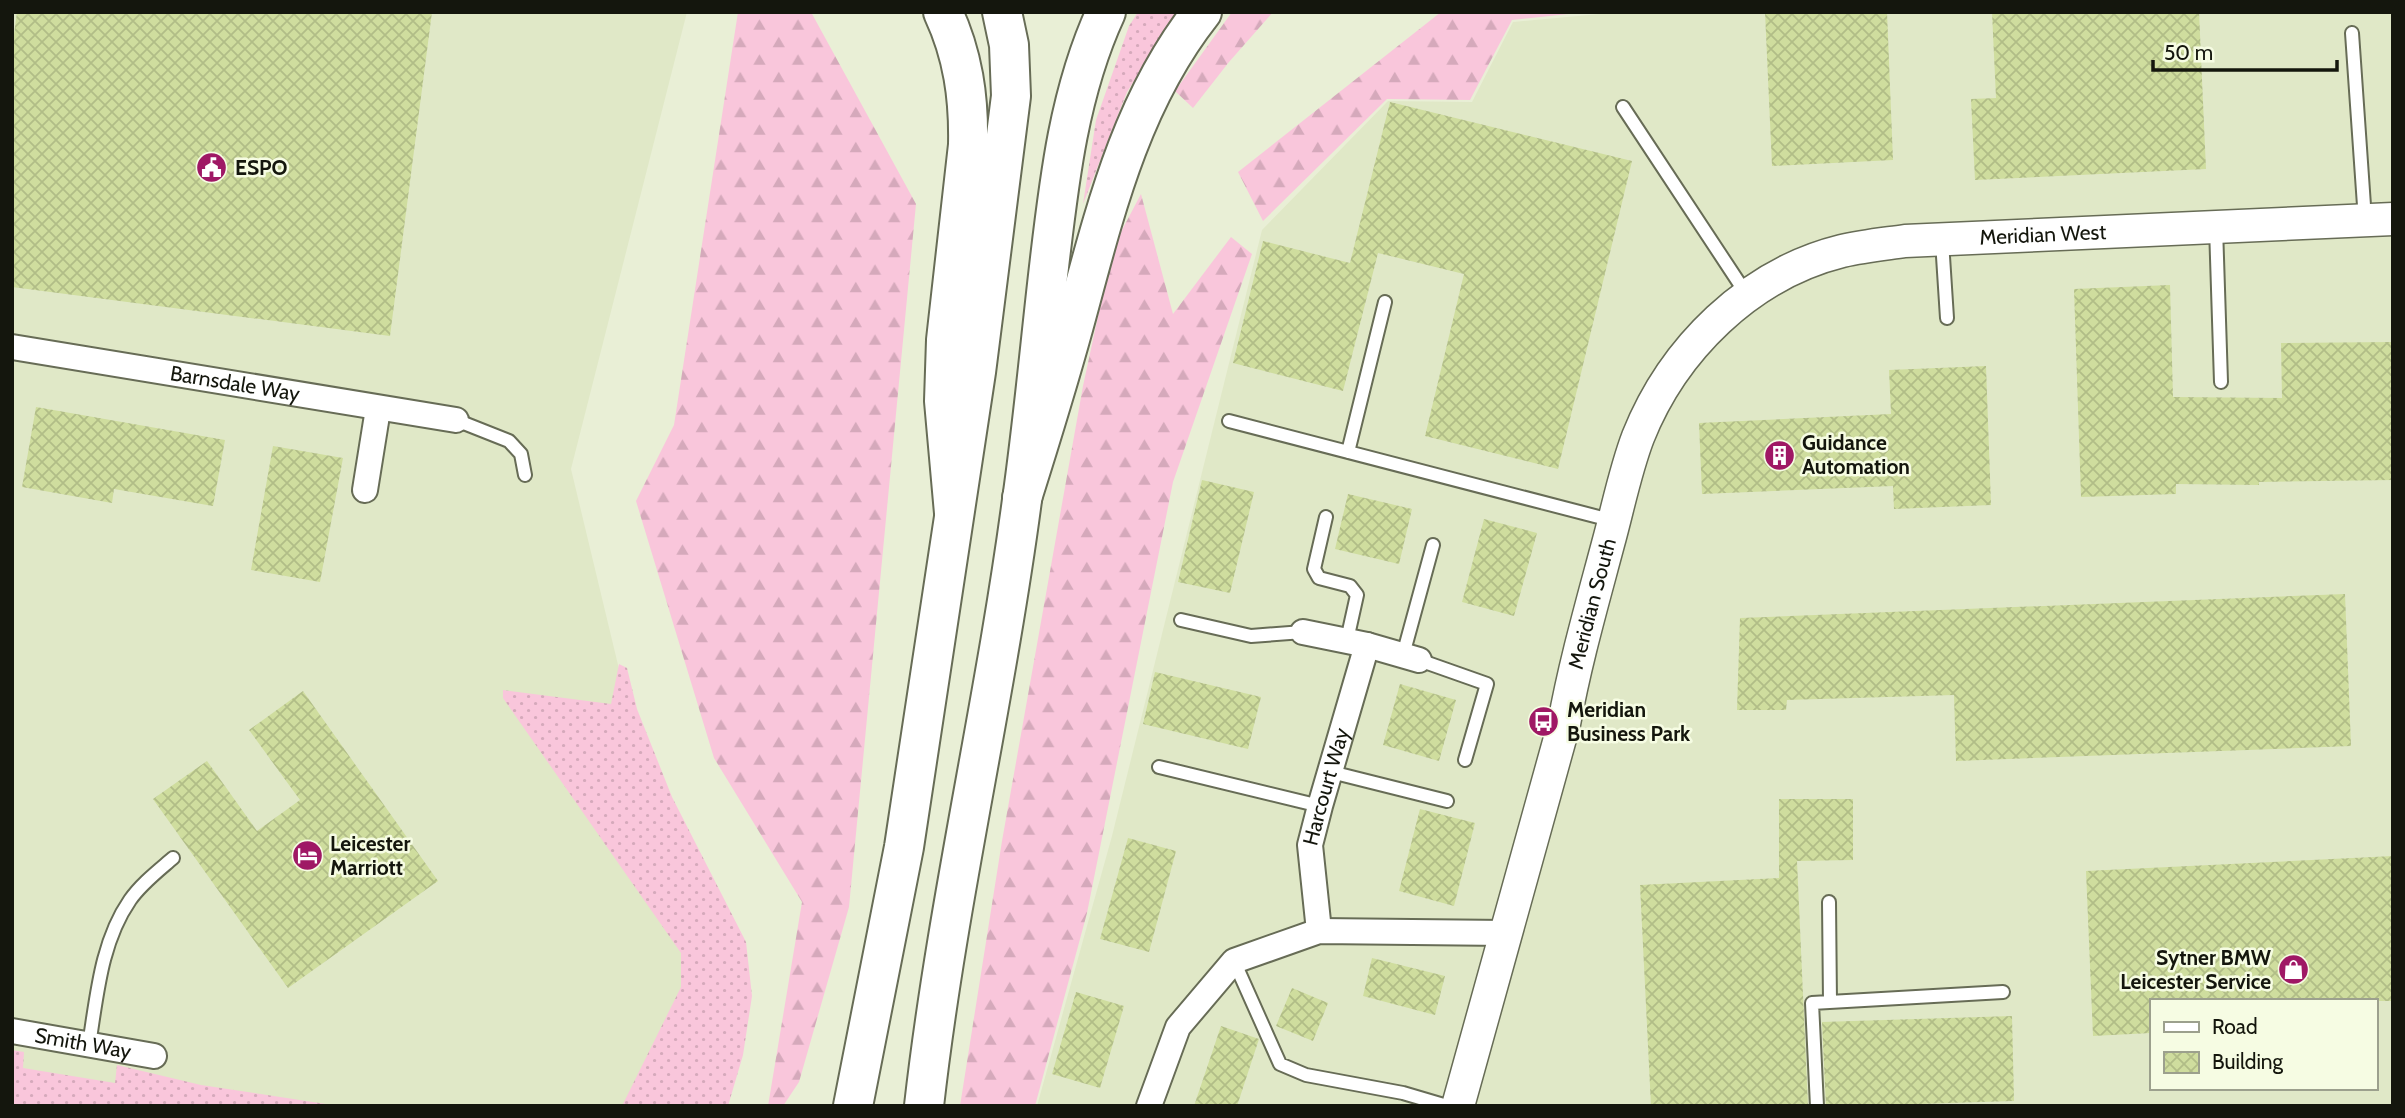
<svg xmlns="http://www.w3.org/2000/svg" width="2405" height="1118" font-family="Cabin,sans-serif">
  <defs>
    <pattern id="grass-dots" width="8" height="8" patternUnits="userSpaceOnUse" patternTransform="scale(1.75)"><rect width="8" height="8" fill="#f9c6db"/><path d="M2 2h.1M6 6h.1" fill="none" stroke="#d5a9bb" stroke-width="1.8" stroke-linecap="round"/></pattern>
    <pattern id="forest-firs" width="22" height="20" patternUnits="userSpaceOnUse" patternTransform="scale(1.75)"><rect width="22" height="20" fill="#f9c6db"/><path d="M5 1l3.5 6h-7zM16 11l3.5 6h-7z" fill="#d5a9bb"/></pattern>
    <pattern id="building-cross-hatch" width="8" height="8" patternUnits="userSpaceOnUse" patternTransform="scale(1.75)"><rect width="8" height="8" fill="#cfdd9e"/><path d="M0 0l8 8M0 8l8-8" fill="none" stroke="#b1bd87"/></pattern>
  </defs>
  <rect width="100%" height="100%" fill="#e9efd6"/>
  <path fill="#e0e8c7" fill-rule="evenodd" d="M12,12h675l-116,457 54,225 84,256 -77,156h-620z
    M1621,12h772v1094h-1356l75,-270 150,-606 126,-129 84,1 41,-80zM2151,1001h224v87h-224z"/>
  <path fill="url(#grass-dots)" d="M1138,12h39l-50,80 -44,112 13,-84 33,-94z
    M619,664l8,4 10,41 35,88 74,145 6,54 -9,59 -15,51h-106l59,-119v-34l-178,-255v-8l108,14z
    M12,1050l12,2 -1,16 92,15 2,-18 84,20 138,21h-327z"/>
  <path fill="url(#forest-firs)" d="M738,12h73l105,192 -67,703 -50,175 -16,24h-15l34,-204 -88,-144 -78,-257 38,-76z
    M1232,12h41l-44,50 -36,46 -18,-17z
    M1441,12h146l-75,8 -42,80 -83,-1 -124,122 -25,-49z
    M1141,194l32,120 58,-77 21,17 -79,228 -86,431 -52,193h-75l42,-265 81,-455 30,-139z"/>
  <path fill="url(#building-cross-hatch)" d="M17,12h415l-42,324 -378,-49v-238z
    M1765,12h122l6,148 -121,6z
    M1992,12h207l7,157 -231,11 -4,-81 25,-1z
    M1390,102l242,59 -74,308 -133,-33 39,-162 -86,-21 -35,138 -110,-28 30,-122 87,22z
    M2170,285l3,112 109,1 -1,-55 112,-1v138l-134,2v3l-83,-1v10l-95,3 -7,-208z
    M1986,366l5,139 -97,4 -1,-23 -191,8 -3,-71 192,-9 -2,-44z
    M36,407l189,33 -12,66 -99,-17 -2,14 -90,-16z
    M273,446l70,12 -23,124 -69,-12z
    M1202,480l52,12 -24,101 -52,-11z
    M1348,494l64,15 -13,55 -64,-15z
    M1484,519l53,14 -23,83 -52,-14z
    M2345,594l6,152 -395,15 -2,-66 -167,5 -1,10h-49l3,-92z
    M1155,672l106,25 -13,52 -105,-25z
    M1400,684l56,16 -17,61 -56,-16z
    M303,691l135,190 -150,107 -135,-189 54,-38 50,70 43,-31 -51,-70z
    M1779,799h74v61l-56,1 11,245h-157l-11,-221 139,-7z
    M1420,809l55,14 -21,83 -55,-15z
    M1128,838l48,13 -27,101 -49,-13z
    M2393,856v145h-242v32l-58,3 -7,-165z
    M1372,958l73,18 -10,39 -72,-19z
    M1292,988l36,15 -15,38 -37,-15z
    M1076,992l48,14 -24,82 -48,-14z
    M2012,1016l2,85 -96,3v2h-92l-4,-84z
    M1221,1026l38,13 -22,67h-43z"/>
  <g fill="none" stroke-linecap="round" stroke-linejoin="round">
    <defs>
      <path id="service" d="M2352,33l13,187
        M1623,107l124,188
        M2216,227l5,155
        M1942,241l5,77
        M456,420l53,21 12,13 4,21
        M1229,421l385,100
        M1348,452l37,-150
        M1326,517l-12,52 5,9 31,8 7,9 -10,45
        M1181,620l70,16 52,-4
        M1403,655l30,-110
        M1419,660l68,24 -22,76
        M1159,767l161,39
        M1331,772l116,29
        M1829,902l1,100
        M1234,961l46,103 26,11 97,18 44,13
        M89,1045c8,-50 12,-103 41,-145 11,-16 28,-29 43,-42
        M1817,1106l-5,-103 191,-11"/>
      <g id="minor">
        <path id="s1" d="M12,347l444,73"/>
        <path d="M365,490l13,-81"/>
        <path d="M1303,632l64,13 52,15"/>
        <path id="s2" d="M1319,931l-9,-86 10,-39 47,-161"/>
        <path id="s3" d="M12,1031l142,25"/>
        <path d="M1149,1106l29,-79 56,-66 85,-30 187,2"/>
      </g>
      <g id="tertiary">
        <path id="s4" d="M1458,1106l106,-382c11,-61 28,-120 44,-180 10,-36 17,-73 30,-107 35,-88 111,-163 204,-186 21,-5 42,-7 63,-10l488,-22"/>
      </g>
      <path id="trunk" d="M853,1106l51,-259 72,-475 35,-276 -2,-51 -7,-33
        M924,1106c23,-203 71,-403 98,-606 11,-77 18,-155 27,-233 10,-86 20,-175 57,-255"/>
      <path id="motorway" d="M943,12c20,43 26,85 25,133l-22,195 -2,61 10,112
        M1022,498c18,-57 36,-115 52,-173 30,-110 56,-222 128,-313"/>
    </defs>
    <use href="#service" stroke="#676c56" stroke-width="16"/>
    <use href="#minor" stroke="#676c56" stroke-width="28"/>
    <use href="#tertiary" stroke="#676c56" stroke-width="35"/>
    <use href="#trunk" stroke="#676c56" stroke-width="42"/>
    <use href="#motorway" stroke="#676c56" stroke-width="42"/>
    <use href="#service" stroke="#fff" stroke-width="12"/>
    <use href="#minor" stroke="#fff" stroke-width="24"/>
    <use href="#tertiary" stroke="#fff" stroke-width="32"/>
    <use href="#trunk" stroke="#fff" stroke-width="38"/>
    <use href="#motorway" stroke="#fff" stroke-width="38"/>
  </g>
  <defs>
    <symbol id="civic-disc" viewBox="-11 -11 22 22"><circle r="9.5" fill="#9f1865" stroke="#f6fce3"/><path d="M-.6-6.5H3V-4.5H.6V-3L4-1V1h2V6H-6V1h2V-1L-.6-3ZM-1.2 2.5V6h2.4V2.5Z" fill="#fff"/></symbol>
    <symbol id="building-disc" viewBox="-11 -11 22 22"><circle r="9.5" fill="#9f1865" stroke="#f6fce3"/><path d="M-4-6H4V6H1V3H-1V6H-4ZM-2.5-4.3h1.7v1.8h-1.7ZM.8-4.3h1.7v1.8H.8ZM-2.5-1h1.7V.8h-1.7ZM.8-1h1.7V.8H.8Z" fill="#fff"/></symbol>
    <symbol id="bus-disc" viewBox="-11 -11 22 22"><circle r="9.5" fill="#9f1865" stroke="#f6fce3"/><path d="M-5-6H5V4H4V6H2V4H-2V6H-4V4H-5ZM-3.5-4V0h7V-4ZM-3.5 1.2v1.5H-2V1.2ZM2 1.2v1.5H3.5V1.2Z" fill="#fff"/></symbol>
    <symbol id="hotel-disc" viewBox="-11 -11 22 22"><circle r="9.5" fill="#9f1865" stroke="#f6fce3"/><path d="M-6-4.5h1.5V1H6V5H4.5V3h-9V5H-6ZM-4 0a1.8 1.8 0 1 1 3.6 0ZM.5 0V-2.5h3Q6-2.5 6 0Z" fill="#fff"/></symbol>
    <symbol id="shop-disc" viewBox="-11 -11 22 22"><circle r="9.5" fill="#9f1865" stroke="#f6fce3"/><path d="M-5-2.5h2.3a2.7 3.5 0 0 1 5.4 0H5L5.5 6h-11ZM-1.5-2.5h3a1.5 2.3 0 0 0-3 0Z" fill="#fff"/></symbol>
  </defs>
  <g fill-rule="evenodd">
    <use href="#civic-disc" x="194" y="150" width="35" height="35"/>
    <use href="#building-disc" x="1762" y="438" width="35" height="35"/>
    <use href="#bus-disc" x="1526" y="704" width="35" height="35"/>
    <use href="#hotel-disc" x="290" y="838" width="35" height="35"/>
    <use href="#shop-disc" x="2276" y="952" width="35" height="35"/>
  </g>
  <g text-anchor="middle" stroke-width="5" stroke-linejoin="round" paint-order="stroke">
    <g font-size="21" font-weight="bold" fill="#14160d" stroke="#f6fce3" text-anchor="start">
      <text x="235" y="175">ESPO</text>
      <text x="1802" y="450">Guidance<tspan x="1802" dy="24">Automation</tspan></text>
      <text x="1567" y="717">Meridian<tspan x="1567" dy="24">Business Park</tspan></text>
      <text x="330" y="851">Leicester<tspan x="330" dy="24">Marriott</tspan></text>
      <text x="2271" y="965" text-anchor="end">Sytner BMW<tspan x="2271" dy="24">Leicester Service</tspan></text>
    </g>
    <g font-size="21" fill="#14160d" stroke="#f6fce3">
      <text dy="7" stroke="none"><textPath href="#s4" startOffset="1181">Meridian West</textPath></text>
      <text dy="7" stroke="none"><textPath href="#s1" startOffset="226">Barnsdale Way</textPath></text>
      <text dy="7" stroke="none"><textPath href="#s4" startOffset="520">Meridian South</textPath></text>
      <text dy="7" stroke="none"><textPath href="#s2" startOffset="147">Harcourt Way</textPath></text>
      <text dy="7" stroke="none"><textPath href="#s3" startOffset="72">Smith Way</textPath></text>
    </g>
  </g>
  <rect width="2405" height="1118" fill="none" stroke="#14160d" stroke-width="28"/>
  <rect x="2150" y="999" width="228" height="91" fill="#f6fce3" stroke="#9ca08d" stroke-width="2"/>
  <rect x="2164" y="1022" width="35" height="10" fill="#ffffff" stroke="#9ca08d" stroke-width="2"/>
  <text x="2212" y="1034" font-size="21" fill="#14160d">Road</text>
  <rect x="2164" y="1052" width="35" height="21" fill="url(#building-cross-hatch)" stroke="#9ca08d" stroke-width="2"/>
  <text x="2212" y="1069" font-size="21" fill="#14160d">Building</text>
  <path d="M2153 60v10h184v-10" fill="none" stroke="#14160d" stroke-width="3.5"/>
  <text x="2164" y="60" font-size="21" fill="#14160d" stroke="#f6fce3" stroke-width="5" paint-order="stroke">50 m</text>
</svg>
